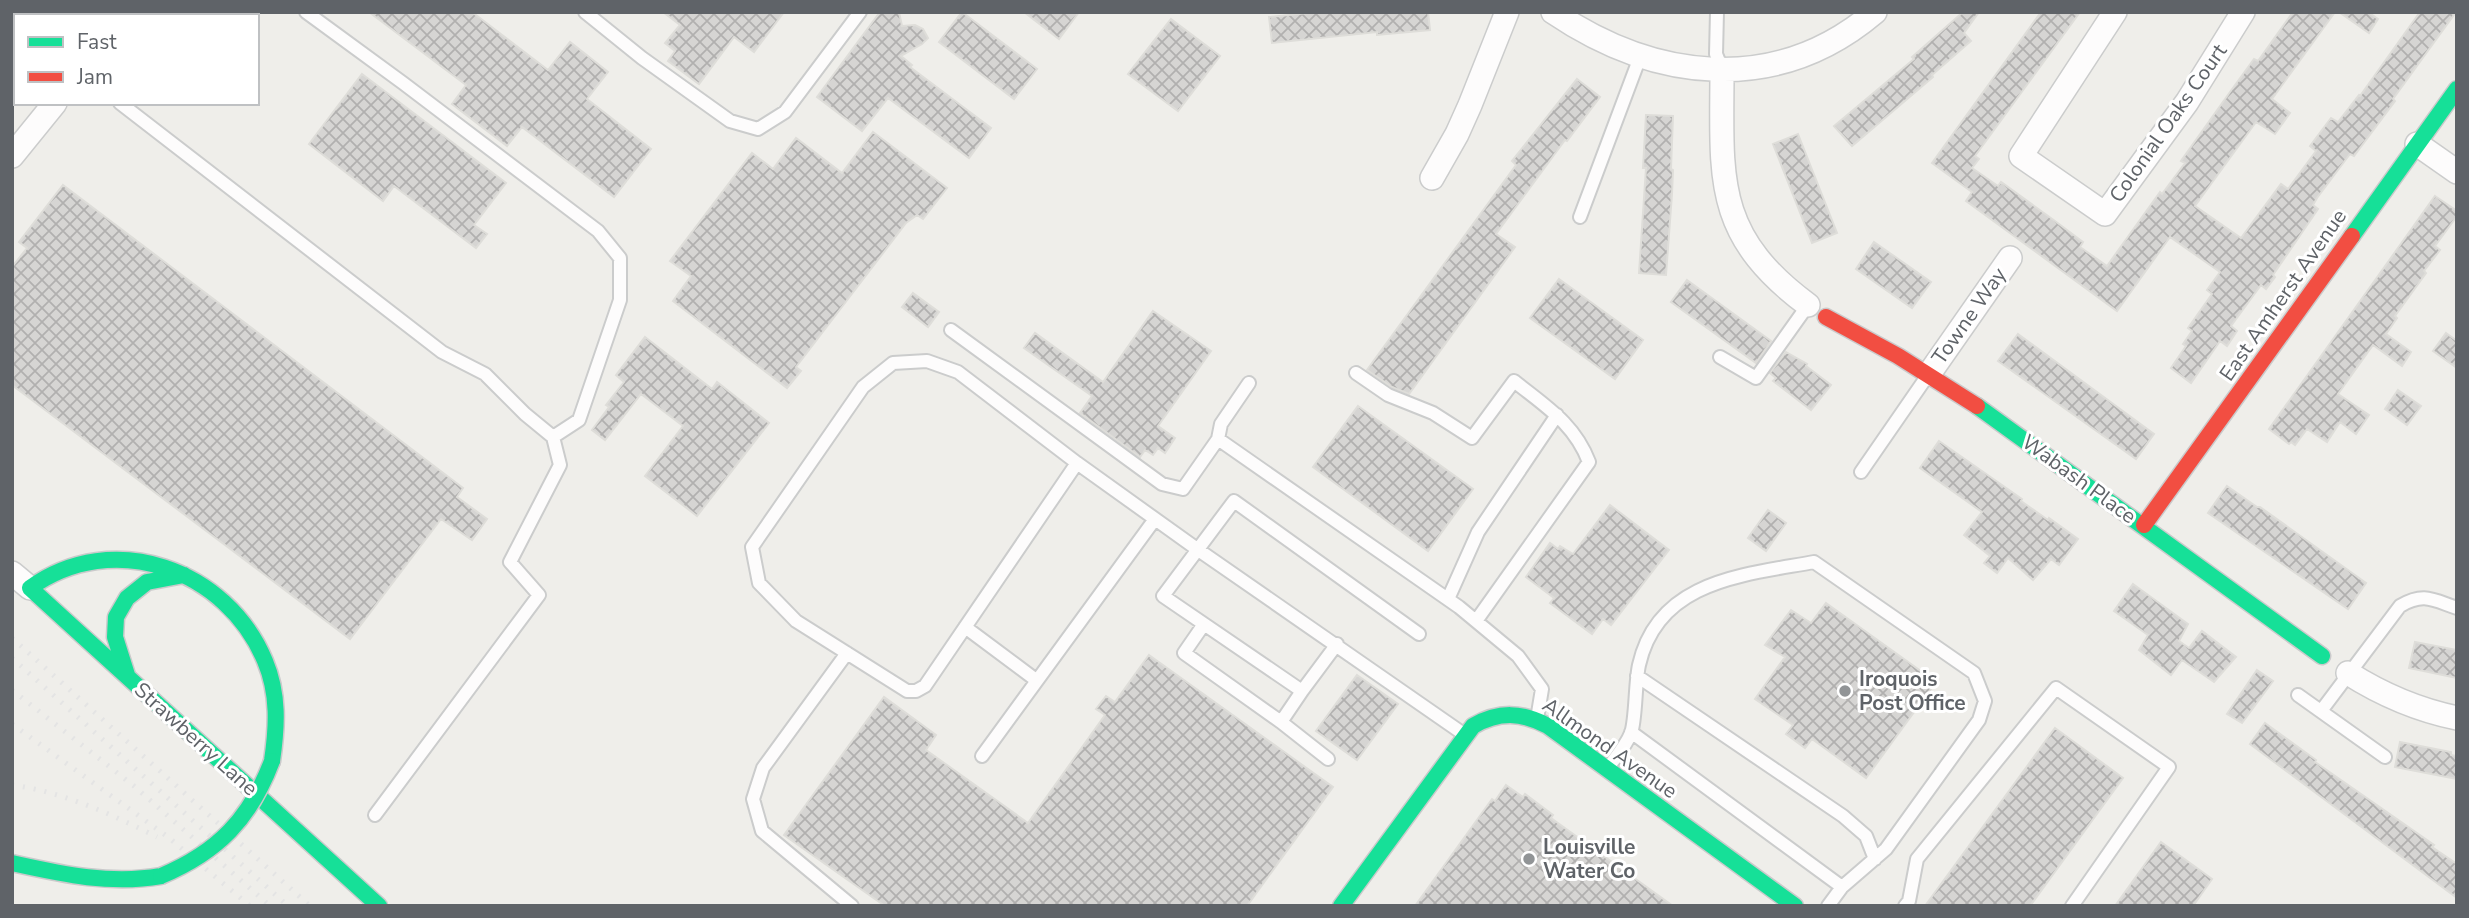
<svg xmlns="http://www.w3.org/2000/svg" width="2469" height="918" font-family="'Nunito Sans',sans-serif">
  <defs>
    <pattern id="building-cross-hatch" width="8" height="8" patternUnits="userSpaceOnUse" patternTransform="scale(1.75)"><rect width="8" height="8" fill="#d6d5d3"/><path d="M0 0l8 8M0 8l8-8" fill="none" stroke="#b1b0af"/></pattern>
  </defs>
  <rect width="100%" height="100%" fill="#efeeea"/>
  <path fill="url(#building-cross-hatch)" stroke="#deddd9" stroke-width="2" d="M369,12h103l76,58 22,-28 38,30 -21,27 64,50 -37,48 -92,-70 -15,19 -55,-42 14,-19z
    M663,12h121l-30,40 -20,-15 -35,47 -31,-23 7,-10 -10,-8 15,-18z
    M880,12h19l3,14 13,-1 8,4 5,9 -6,6 -21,12 11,9 -2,2 81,61 -22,30 -81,-60 -26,33 -45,-34z
    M962,12l75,57 -23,30 -75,-57z
    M1024,12h55l-20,27z
    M1317,12h111l2,18 -53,5v-3l-105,11 -3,-26z
    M1963,12h16l-15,21 7,8 -39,34 1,2 -81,69 -18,-20 80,-67 -2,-2z
    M2041,12h39l-105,144 4,3 -7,9 26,18 3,-4 54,39 28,21 -3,5 27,19 53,-74 2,2 23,-31 -4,-2 49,-69 24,-33 4,2 35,-49h42l-63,87 18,14 -15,21 -19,-12 -61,84 46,32 40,-54 7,5 28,-38 -6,-5 21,-28 7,4 21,-27 1,1 60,-84h36l-63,87 2,2 -41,55 -4,-2 -33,44 -4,7 5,4 -45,66 2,2 -9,12 -5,-4 -30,41 6,5 -10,15 -7,-5 -29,42 -20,-15 15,-22 -3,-2 9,-13 -4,-3 24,-34 -5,-4 13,-18 -50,-35 -53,74 -151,-110 6,-9 -40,-29z
    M2339,12h29l10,7 -9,14z
    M1171,19l49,37 -42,55 -50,-37z
    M362,74l144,109 -32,42 13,9 -11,14 -82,-62 -11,15 -74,-57z
    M1577,79l23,18 -33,44 -2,-1 -69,94 19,13 -106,147 -17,-7 -25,-17 149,-205 -4,-4z
    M1646,115l27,1 -2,53 2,1 -1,24 -6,81 -27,-2 7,-105h-3z
    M873,132l74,56 -24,31 -6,-4 -11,8 -110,144 5,4 -14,17 -114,-87 18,-25 -21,-15 82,-108 21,16 23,-31 46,35z
    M1798,134l39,99 -25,10 -39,-99z
    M63,185l400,303 -6,9 30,22 -15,21 -31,-21 -91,120 -338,-254v-118l15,-19 -8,-6z
    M2435,196l22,15v5l-22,30 5,4 -16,21 2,2 -31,43 2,2 -11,16 25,18 -9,14 -29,-21 -35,49 31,21 -13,19 -16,-12 -13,20 -20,-13 -12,16 -4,-3 -2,2 -20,-15z
    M1874,242l57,40 -19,26 -56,-39z
    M1559,279l84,61 -28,39 -85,-61z
    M1687,280l84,61 -15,22 -85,-61z
    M913,293l26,19 -11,15 -26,-20z
    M1153,311l58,40 -53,75 17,12 -10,15 -7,-5 -5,7 -8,-5 -5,7 -60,-44 12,-17 -68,-48 11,-15 68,49z
    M2446,333l11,8v27l-24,-17z
    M2018,334l136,100 -18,25 -138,-98z
    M645,337l67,52 5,-7 52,41 -72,93 -52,-40 38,-50 -42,-32 -36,46 -13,-10 17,-23 -3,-2 18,-23 -8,-7z
    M1786,352l21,12 -1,2 25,19 -20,25 -38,-29 3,-3 -6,-5z
    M2398,390l23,16 -14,19 -22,-16z
    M1358,406l115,83 -45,62 -115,-84z
    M1939,441l83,58 -1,2 27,19 1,-2 29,21 -19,26 -8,-6 -18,21 -25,-22 -11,15 -13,-10 6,-7 -26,-21 18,-23 -62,-44z
    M2227,486l30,21h3l106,76 -18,26 -140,-96z
    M1610,505l59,45 -58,75 -8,-6 -11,15 -42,-31 4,-5 -28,-21 24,-34 8,6 2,-3 13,8z
    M1768,510l18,13 -20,28 -18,-13z
    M2133,584l55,40 -9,17 10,7 13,-17 34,26 -22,25 -32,-22 -11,15 -32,-25 9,-15 -34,-24z
    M1826,603l110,79 -70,96 -54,-39 -7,9 -19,-14 7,-9 -38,-26 30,-42 -20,-12 26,-35 20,13z
    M2415,642l42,8v28l-48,-10z
    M1149,655l184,132 -86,119h-362l-101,-71 100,-138 52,38 -10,15 102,73 77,-108 -9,-6 10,-13 9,6z
    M2257,670l16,11 -31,42 -15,-9z
    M1357,675l41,29 -41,56 -41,-29z
    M2265,723l51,37 -1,2 119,83 -2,2 25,17v34l-207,-154z
    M2055,728l68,50 -93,128h-105z
    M2400,742l51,10v3l6,1v23l-62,-12z
    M1506,785l17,12 2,-3 28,21 -2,3 122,88h-258l77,-107 3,2z
    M2161,842l51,37 -19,27h-78z"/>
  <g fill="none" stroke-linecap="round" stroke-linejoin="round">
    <defs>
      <path id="lane" d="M585,12l57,46 88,63 28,8 27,-17 75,-100
        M1717,12l-1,42 6,15
        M120,103l322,249 43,22 40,40 28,23 26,-17 41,-120v-42l-22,-27 -195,-148 -97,-71
        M1580,217l60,-160
        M951,330l211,154 21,5 35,-50 241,168 59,49 24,33 -5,30
        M1720,357l36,21 52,-73
        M1356,373l32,22 45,18 39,25 42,-57c31,25 60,42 75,81l-113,159
        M1218,439l3,-15 28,-41
        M1077,463l-152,223 -9,5h-9l-111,-70 -37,-38 -7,-36 111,-160 30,-24 34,-2 31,11 119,91 120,86 268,186
        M1861,472l67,-97
        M1448,599l30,-67 79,-117
        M1204,624l-20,29 97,69
        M965,627l71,53
        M1337,644l-35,47 -139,-95 71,-95 185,133
        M847,653l-84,115 -10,31 9,32 90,75
        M1637,676l206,140 23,20 9,23
        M1302,691l-21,31 47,37
        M2298,695l87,62
        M2321,711l79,-105c24,-14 33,-6 57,2
        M1631,732l211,155
        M982,756l173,-237
        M1607,769c8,-11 19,-23 24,-36 5,-13 4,-50 8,-68 19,-85 105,-90 175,-103l160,111 11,28 -6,19 -93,129 -44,38 -14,19
        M375,815l164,-220 -29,-33 50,-97 -7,-28
        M1905,906l4,-5 8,-42 139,-171 113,79 -97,139"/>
      <path id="street" d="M1553,12c102,69 223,84 322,0
        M2115,12l-94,144 84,58 82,-112 56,-90
        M125,16l3,-4
        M1722,69c0,108 -10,165 86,236
        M2417,144l40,28
        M12,156l43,-53
        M1432,178l25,-44 13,-29 37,-93
        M1929,374l81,-116
        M12,573l18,15
        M2348,673c33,21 70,37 109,45"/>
      <path id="fast" d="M2352,236l105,-147
        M1977,406l345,250
        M127,675l-12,-38 1,-20 11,-19 20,-16 37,-7
        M272,761c5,-34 7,-67 -7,-100 -38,-92 -152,-133 -235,-73l349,318
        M12,863c50,11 98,22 149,13
        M1341,906l132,-180c26,-15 49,-14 75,0l247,180"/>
      <path id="jam" d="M1826,317l72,39 79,50
        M2144,525l208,-289"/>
    </defs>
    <use href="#lane" stroke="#cbcccc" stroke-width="16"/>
    <use href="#street" stroke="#cbcccc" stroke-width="26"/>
    <use href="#fast" stroke="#cacacb" stroke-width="19"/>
    <use href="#jam" stroke="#cacacb" stroke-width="19"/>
    <use href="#lane" stroke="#fdfcfc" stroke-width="12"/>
    <use href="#street" stroke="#fdfcfc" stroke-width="23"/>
    <use href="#fast" stroke="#16e098" stroke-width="16"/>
    <use href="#jam" stroke="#f24e42" stroke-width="16"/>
    <path stroke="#e4e4e4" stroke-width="5" stroke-dasharray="2 9" stroke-linecap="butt" d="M12,638l298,268
      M12,658l276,248
      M12,690l122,96 136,120
      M12,724l156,113 82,69
      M12,785c51,7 99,29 145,52"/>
    <defs>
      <path id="fast-bridge" d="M161,876c57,-24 89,-57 111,-115"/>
    </defs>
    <use href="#fast-bridge" stroke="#cacacb" stroke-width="19" stroke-linecap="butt"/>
    <use href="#fast-bridge" stroke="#16e098" stroke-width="16"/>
  </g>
  <g fill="#919496" stroke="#fff" stroke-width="2.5">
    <circle cx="1845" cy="691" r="7"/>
    <circle cx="1529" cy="859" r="7"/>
  </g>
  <g text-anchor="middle" stroke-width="6" stroke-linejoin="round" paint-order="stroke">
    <g font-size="21" fill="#5f6368" stroke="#fff">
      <text transform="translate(2168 123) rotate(-55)" y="7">Colonial Oaks Court</text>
      <text transform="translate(2283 295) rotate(-55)" y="7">East Amherst Avenue</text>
      <text transform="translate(1969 316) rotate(-55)" y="7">Towne Way</text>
      <text transform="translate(2079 479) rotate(36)" y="7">Wabash Place</text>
      <text transform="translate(196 739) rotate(42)" y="7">Strawberry Lane</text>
      <text transform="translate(1610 748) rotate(35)" y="7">Allmond Avenue</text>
    </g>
    <g font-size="21" font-weight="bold" fill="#5f6368" stroke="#fff" text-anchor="start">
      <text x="1859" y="686">Iroquois<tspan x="1859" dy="24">Post Office</tspan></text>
      <text x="1543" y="854">Louisville<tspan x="1543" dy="24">Water Co</tspan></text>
    </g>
  </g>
  <rect width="2469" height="918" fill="none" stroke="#5f6368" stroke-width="28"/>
  <rect x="14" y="14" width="245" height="91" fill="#ffffff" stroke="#bfc1c3" stroke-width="2"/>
  <rect x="28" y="37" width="35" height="10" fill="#16e098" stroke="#bfc1c3" stroke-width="2"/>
  <text x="77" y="49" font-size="21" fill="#5f6368">Fast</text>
  <rect x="28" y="72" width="35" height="10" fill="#f24e42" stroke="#bfc1c3" stroke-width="2"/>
  <text x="77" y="84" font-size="21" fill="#5f6368">Jam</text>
</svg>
